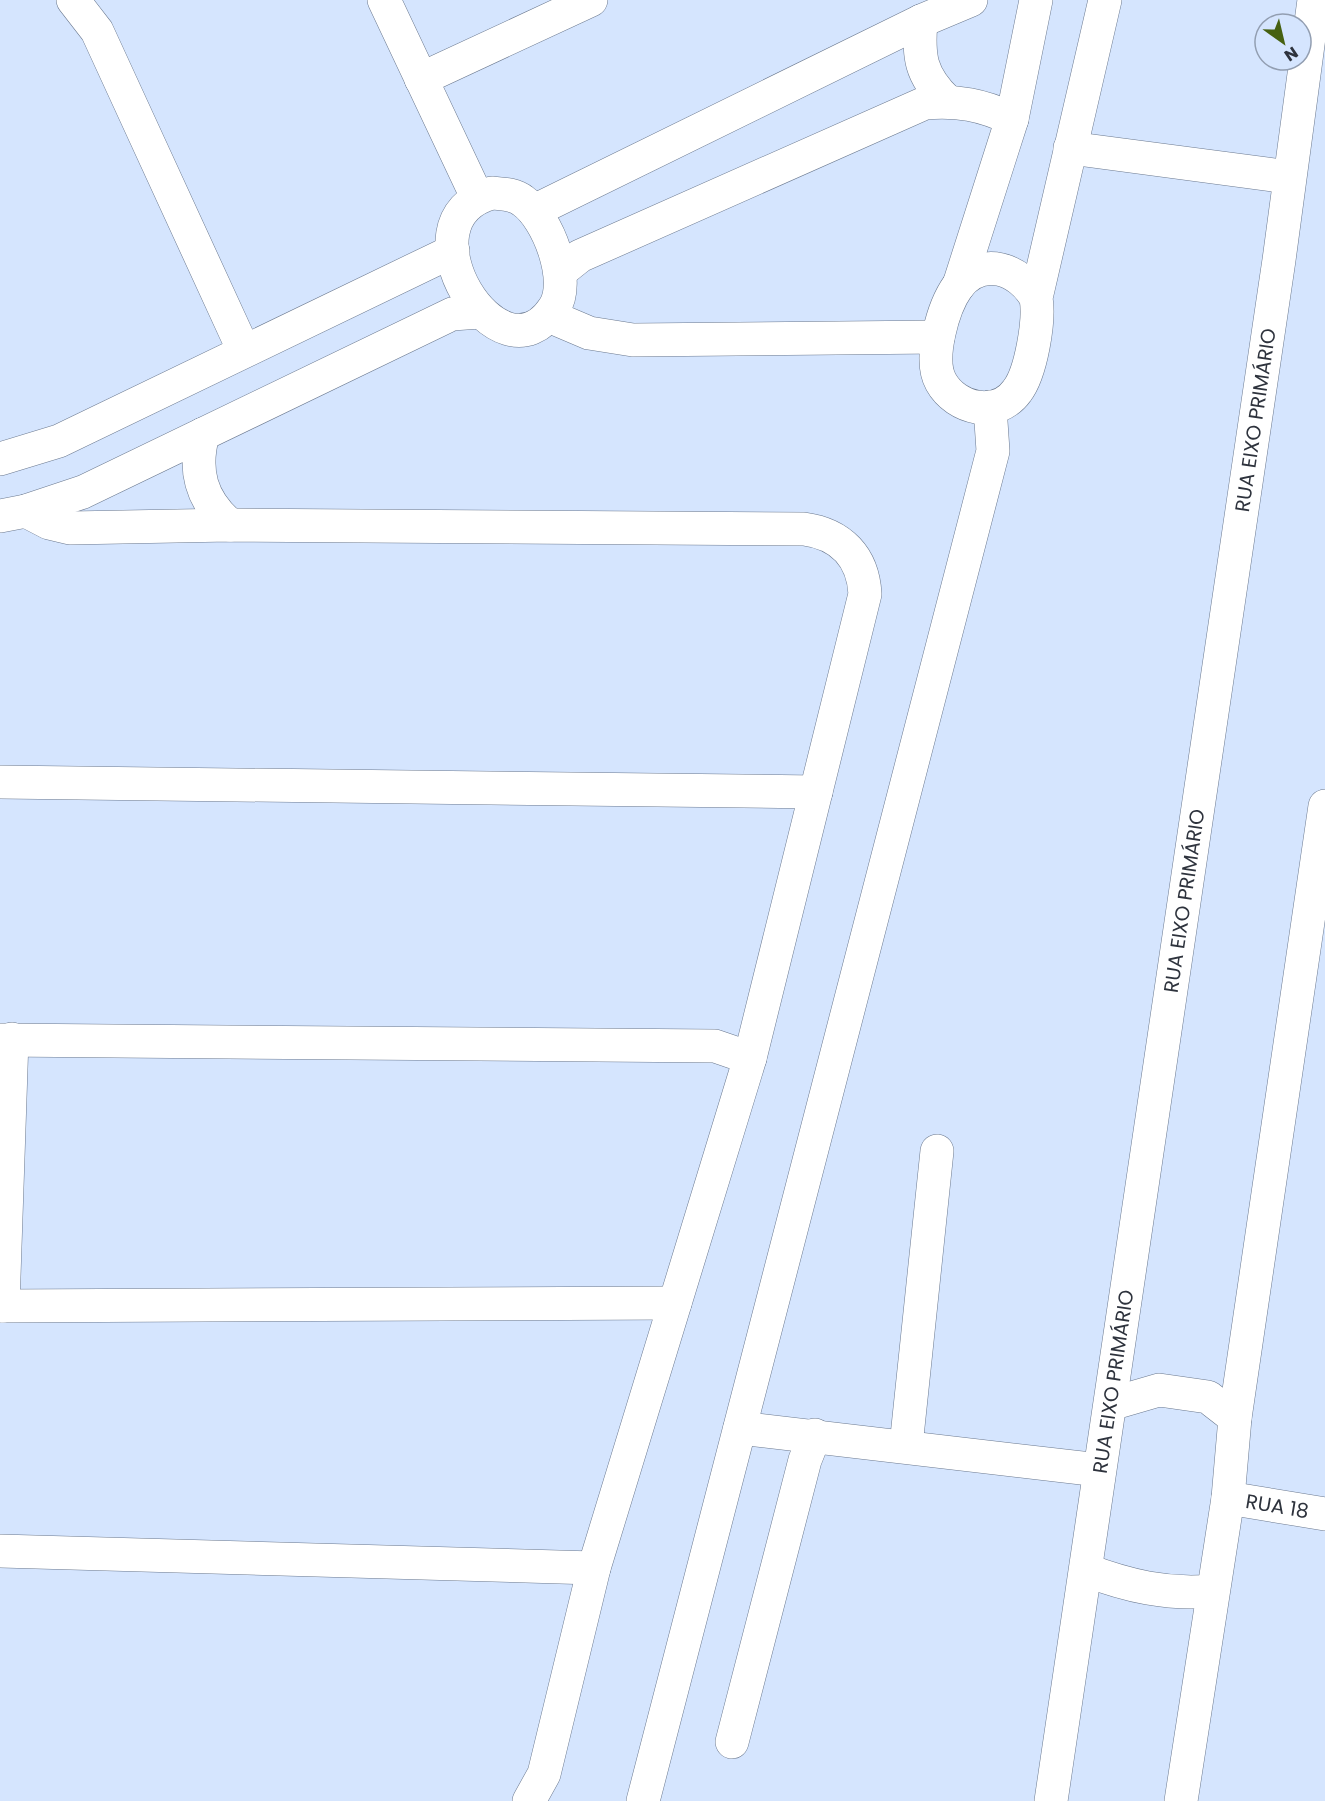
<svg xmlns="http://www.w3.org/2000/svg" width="1325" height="1801" font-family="Poppins,sans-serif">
  <rect width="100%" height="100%" fill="#d5e5fe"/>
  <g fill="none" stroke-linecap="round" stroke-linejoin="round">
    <defs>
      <g id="minor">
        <path d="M73,0l24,31 147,320"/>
        <path d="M384,0l93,197"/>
        <path d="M921,21c-3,35 -1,54 26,80"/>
        <path d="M421,79l170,-79"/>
        <path d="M1070,148l219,29"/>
        <path d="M492,193c11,1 22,1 31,8 25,17 49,81 31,107 -54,83 -160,-89 -62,-115z"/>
        <path d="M534,211l387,-190 50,-21"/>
        <path d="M560,272l20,-16 345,-153c32,-3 58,2 87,16"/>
        <path d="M959,285l53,-166 24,-119"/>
        <path d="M1036,298c-16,-29 -54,-43 -78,-12 -15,21 -30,73 -17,96 15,27 56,37 76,9 14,-18 23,-71 19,-93l69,-298"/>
        <path d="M549,316l40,17 44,7 305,-3"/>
        <path d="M203,434c-10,37 -2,66 27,91"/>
        <path d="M0,459l59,-18 394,-190"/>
        <path d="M26,511l23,12 21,5 160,-3 574,4c37,5 59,28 61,65l-115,464 -156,510 -50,206 -15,27"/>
        <path d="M0,516l26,-5 57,-19 369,-178 28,-2"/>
        <path d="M0,782l816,10"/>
        <path d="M0,1040l715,6 35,12"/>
        <path d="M0,1306l675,-3"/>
        <path d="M3,1306l9,-267"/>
        <path d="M1111,1404l48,-14 49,7 27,21"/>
        <path d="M740,1428l359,42"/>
        <path d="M906,1446l31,-295"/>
        <path id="s1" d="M1228,1498l97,16"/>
        <path d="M0,1551l594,17"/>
        <path d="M1086,1570c42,16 81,25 126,21"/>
        <path d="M732,1742l73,-282 10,-25"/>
        <path d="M643,1801l350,-1350 -3,-44"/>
        <path id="s2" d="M1051,1801l228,-1541 35,-260"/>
        <path d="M1181,1801l47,-303 7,-80 90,-612"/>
      </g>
    </defs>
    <use href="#minor" stroke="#6b798f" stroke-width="34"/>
    <use href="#minor" stroke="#fff" stroke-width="33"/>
  </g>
  <g text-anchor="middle" stroke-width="4.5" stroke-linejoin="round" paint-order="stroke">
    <g font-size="20" fill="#2e333d" stroke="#d5e5fe">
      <text dy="7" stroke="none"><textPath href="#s2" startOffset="1396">RUA EIXO PRIMÁRIO</textPath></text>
      <text dy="7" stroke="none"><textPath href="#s2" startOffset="910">RUA EIXO PRIMÁRIO</textPath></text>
      <text dy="7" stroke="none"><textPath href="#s2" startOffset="424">RUA EIXO PRIMÁRIO</textPath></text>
      <text dy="7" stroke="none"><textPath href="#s1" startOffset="50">RUA 18</textPath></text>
    </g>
  </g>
  <g transform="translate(1283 42) rotate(146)"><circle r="28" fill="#d5e5fe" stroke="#929eb1" stroke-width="1.5"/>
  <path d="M0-4.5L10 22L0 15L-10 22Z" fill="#466111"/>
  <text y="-9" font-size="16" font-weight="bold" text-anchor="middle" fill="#2e333d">N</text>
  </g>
</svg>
